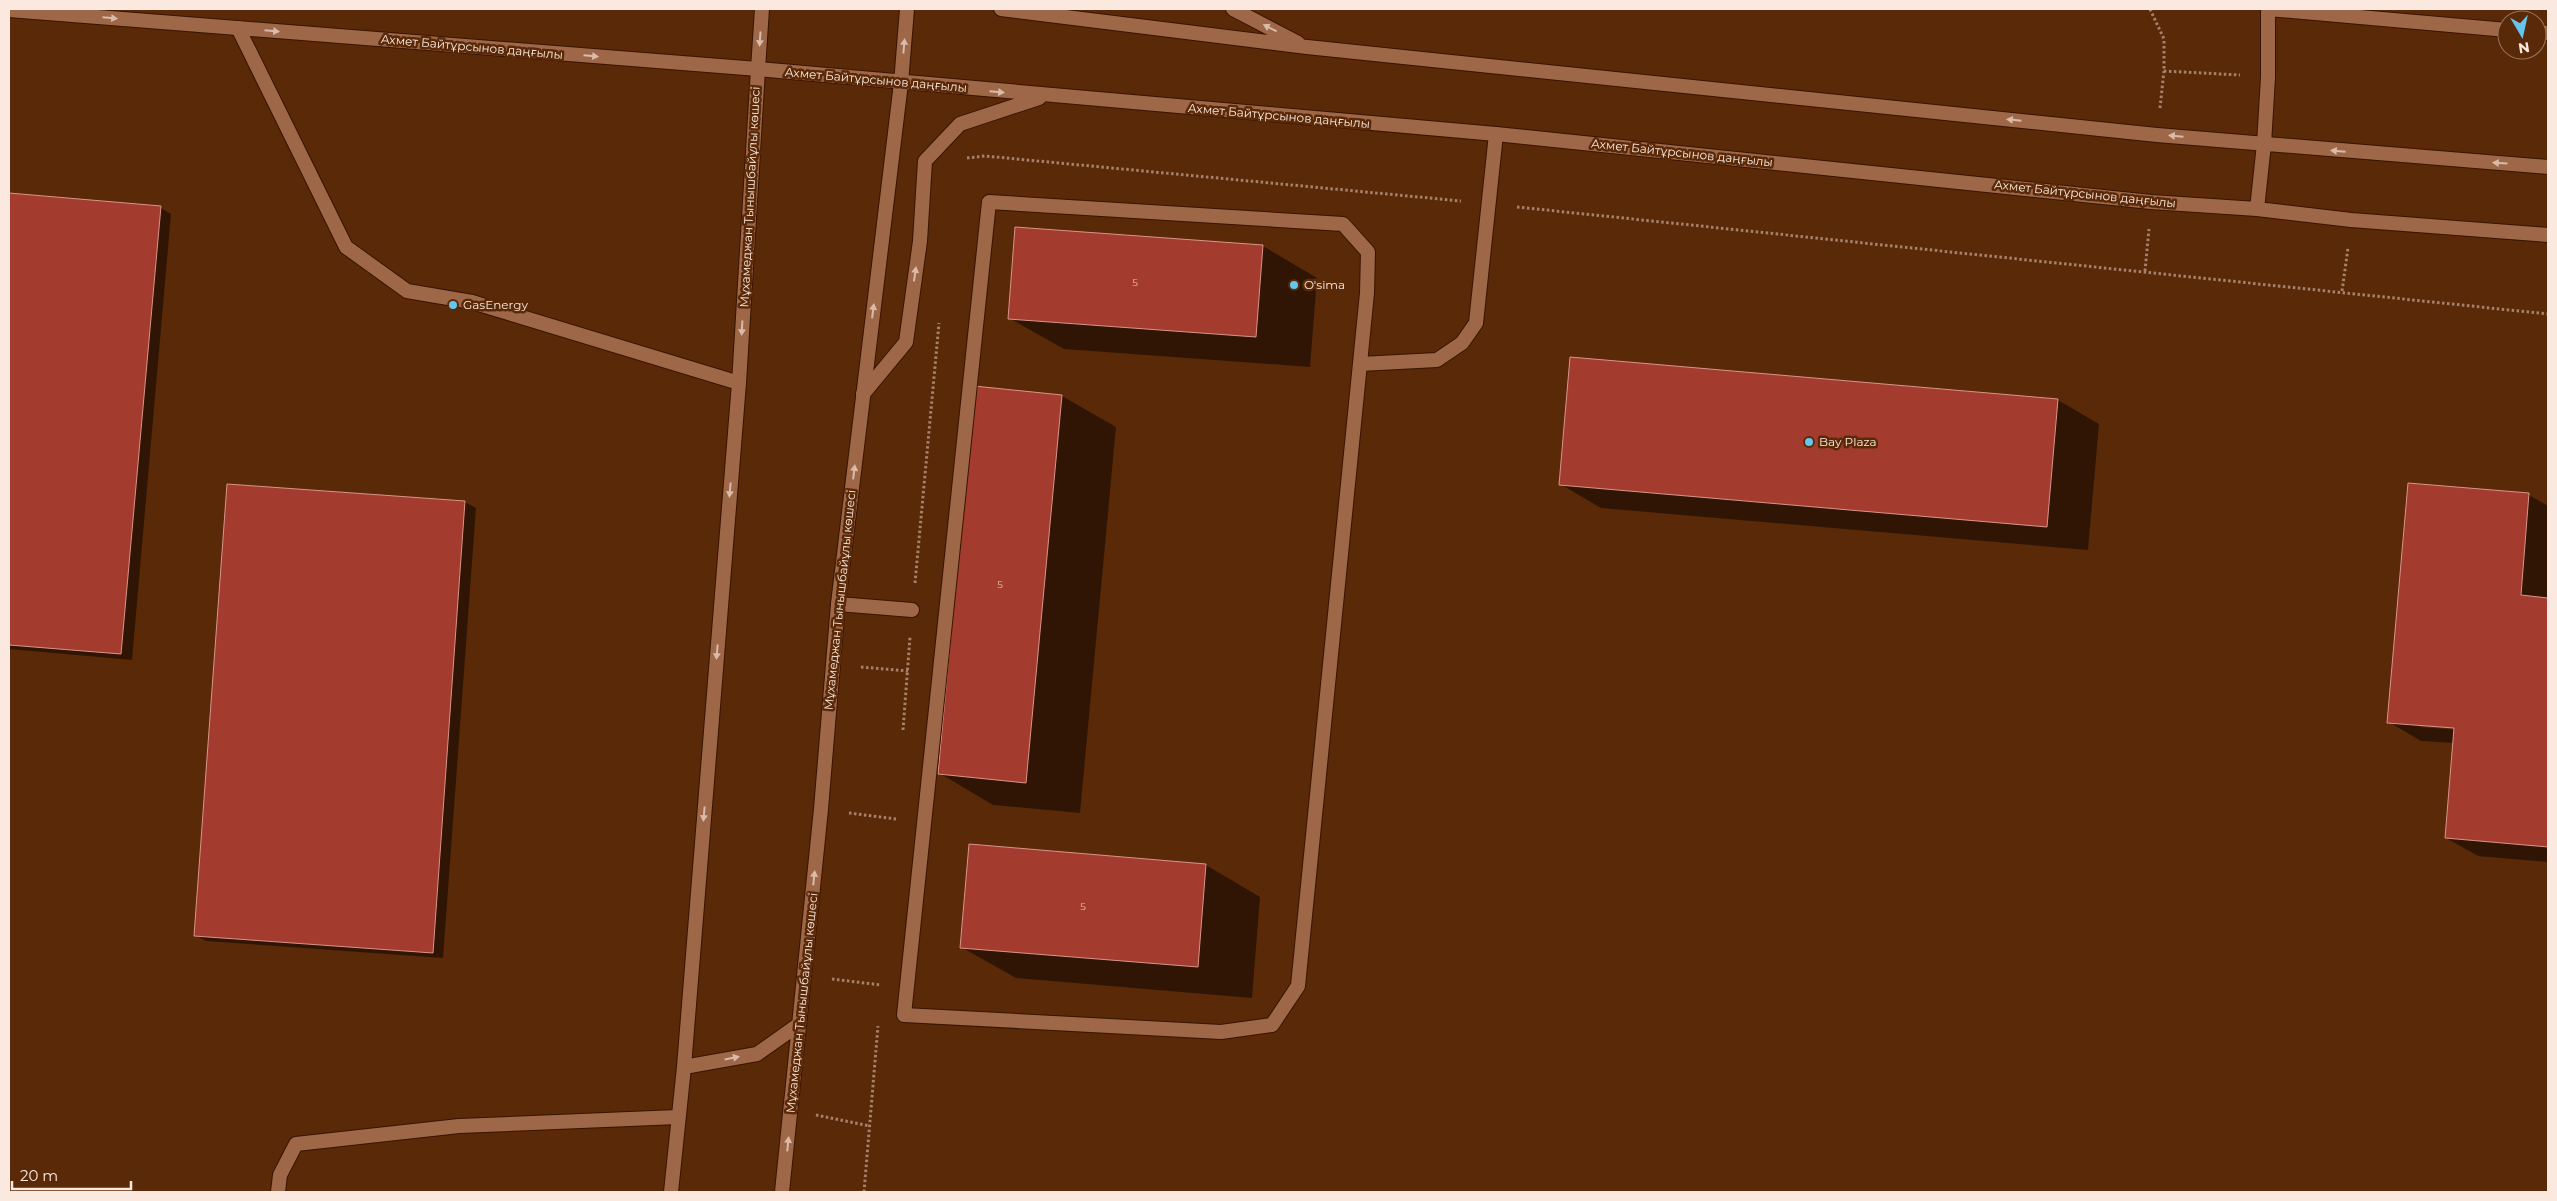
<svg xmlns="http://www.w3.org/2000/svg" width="2557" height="1201" font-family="Montserrat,sans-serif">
  <rect width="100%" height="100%" fill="#5a2908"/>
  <path fill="#0007" fill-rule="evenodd" d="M9,194l152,14 10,6 -39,446 -123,-11z
    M1263,246l54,32 -7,89 -246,-18 -55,-31z
    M1062,396l54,31 -36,386 -87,-8 -54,-32z
    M2058,400l41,24 -11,126 -487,-42 -41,-24z
    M228,485l237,17 11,6 -33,450 -237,-17 -11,-6z
    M2529,495l19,11v356l-70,-6 -32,-18 8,-95 -33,-2 -32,-19zM2420,724l40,4v2l-40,-3z
    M1206,865l54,32 -8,101 -236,-20 -55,-31z"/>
  <path fill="#a43b2f" stroke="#d9958b" d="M9,193l152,13 -40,448 -112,-9z
    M1015,227l248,18 -7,92 -248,-18z
    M1570,357l488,42 -11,128 -488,-42z
    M974,386l88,9 -36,388 -88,-9z
    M2408,483l121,10 -8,102 27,3v249l-103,-9 9,-110 -67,-5z
    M227,484l238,17 -32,452 -239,-17z
    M969,844l237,20 -8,103 -238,-19z"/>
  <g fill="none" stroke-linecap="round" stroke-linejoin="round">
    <defs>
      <path id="service" d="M2268,9l239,21
        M238,28l108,219 61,44 65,11 267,81
        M2537,32l11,1
        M2264,144l4,-67v-68
        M989,202l354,22 25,28 -1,41 -69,693 -26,39 -51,7 -317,-17z
        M1360,364l77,-4 25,-17 14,-20 20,-189
        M838,604l74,6
        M278,1192l2,-17 16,-31 163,-18 219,-9"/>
      <path id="minor" d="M684,1067l73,-13 41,-29
        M671,1192l13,-125 55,-684 19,-314
        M782,1192l39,-383 17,-205 63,-521"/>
      <path id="tertiary" d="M1001,9l306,38 850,88 391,32
        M1233,9l65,34
        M9,10l749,59 738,65 655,68 106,7 94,11 197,15
        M758,69l4,-60
        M901,83l6,-74
        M2257,209l7,-65
        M863,394l43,-52 14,-101 5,-80 35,-37 79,-26"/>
    </defs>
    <use href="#service" stroke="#381400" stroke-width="16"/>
    <use href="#minor" stroke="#381400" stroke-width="16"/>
    <use href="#tertiary" stroke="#381400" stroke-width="16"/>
    <path stroke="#a5826b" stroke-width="3" stroke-dasharray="2.5 2.5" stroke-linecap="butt" d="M2150,9l14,30v32l76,4
      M2160,108l4,-37
      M967,158l18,-2 476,45
      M1517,207l1031,107
      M2145,271l4,-42
      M2342,291l6,-43
      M915,583l24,-260
      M861,667l47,4
      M903,730l7,-93
      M849,813l47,6
      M832,979l49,6
      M816,1115l54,11
      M864,1192l14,-166"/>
    <use href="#service" stroke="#9e6748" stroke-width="14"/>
    <use href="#minor" stroke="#9e6748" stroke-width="14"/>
    <use href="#tertiary" stroke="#9e6748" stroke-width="14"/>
  </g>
  <defs><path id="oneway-solid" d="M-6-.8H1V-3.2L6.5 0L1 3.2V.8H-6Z" transform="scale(1.25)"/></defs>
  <g fill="#dabbaa">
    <use href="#oneway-solid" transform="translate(110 18) rotate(5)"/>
    <use href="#oneway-solid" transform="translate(1270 28) rotate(-153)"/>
    <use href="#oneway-solid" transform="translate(272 31) rotate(5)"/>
    <use href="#oneway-solid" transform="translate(760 39) rotate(94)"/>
    <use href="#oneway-solid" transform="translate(904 46) rotate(-85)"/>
    <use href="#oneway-solid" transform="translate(591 56) rotate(5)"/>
    <use href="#oneway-solid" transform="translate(997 92) rotate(5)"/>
    <use href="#oneway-solid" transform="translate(2014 120) rotate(-174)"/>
    <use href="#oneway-solid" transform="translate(2176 136) rotate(-175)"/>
    <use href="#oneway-solid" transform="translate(2338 151) rotate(-175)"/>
    <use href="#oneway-solid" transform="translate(2500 163) rotate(-176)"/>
    <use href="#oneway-solid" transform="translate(915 274) rotate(-82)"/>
    <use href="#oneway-solid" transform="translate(873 311) rotate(-83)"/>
    <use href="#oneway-solid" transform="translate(742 328) rotate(93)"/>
    <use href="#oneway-solid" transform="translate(854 472) rotate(-83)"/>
    <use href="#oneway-solid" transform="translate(730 490) rotate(95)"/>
    <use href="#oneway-solid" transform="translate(717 652) rotate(95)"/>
    <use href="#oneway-solid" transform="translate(704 814) rotate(95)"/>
    <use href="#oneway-solid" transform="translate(814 878) rotate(-84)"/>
    <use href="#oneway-solid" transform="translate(732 1058) rotate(-11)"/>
    <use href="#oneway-solid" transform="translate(788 1144) rotate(-84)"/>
  </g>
  <g fill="#65c5ef" stroke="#5a2908" stroke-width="2">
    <circle cx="1294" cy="285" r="5"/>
    <circle cx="453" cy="305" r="5"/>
    <circle cx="1809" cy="442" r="5"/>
  </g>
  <g text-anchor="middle" stroke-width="5" stroke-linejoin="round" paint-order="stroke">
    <g font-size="10" fill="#e5bdb2">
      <text x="1135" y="286">5</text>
      <text x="1000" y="588">5</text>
      <text x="1083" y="910">5</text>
    </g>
    <g font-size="12" fill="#fbe8de" stroke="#5a2908">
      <text transform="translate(472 47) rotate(5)" y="4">Ахмет Байтұрсынов даңғылы</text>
      <text transform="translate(876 80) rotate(5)" y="4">Ахмет Байтұрсынов даңғылы</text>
      <text transform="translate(1279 116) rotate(5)" y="4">Ахмет Байтұрсынов даңғылы</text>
      <text transform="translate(1682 153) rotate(6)" y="4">Ахмет Байтұрсынов даңғылы</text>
      <text transform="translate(2085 194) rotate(6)" y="4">Ахмет Байтұрсынов даңғылы</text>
      <text transform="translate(750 197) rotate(-87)" y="4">Мұхамеджан Тынышбайұлы көшесі</text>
      <text transform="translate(840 600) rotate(-84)" y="4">Мұхамеджан Тынышбайұлы көшесі</text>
      <text transform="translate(802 1003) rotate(-84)" y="4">Мұхамеджан Тынышбайұлы көшесі</text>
    </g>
    <g font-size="12" fill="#fbe8de" stroke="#5a2908" text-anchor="start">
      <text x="1304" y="289">O'sima</text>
      <text x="463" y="309">GasEnergy</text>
      <text x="1819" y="446">Bay Plaza</text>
    </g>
  </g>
  <rect width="2557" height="1201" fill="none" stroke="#fbe8de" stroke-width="20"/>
  <g transform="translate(2522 35) rotate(171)"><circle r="24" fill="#5a2908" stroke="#9a755e"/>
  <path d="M0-4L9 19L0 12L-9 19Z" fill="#65c5ef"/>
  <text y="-8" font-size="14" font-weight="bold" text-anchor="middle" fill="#fbe8de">N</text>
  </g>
  <path d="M12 1181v8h119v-8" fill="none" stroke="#fbe8de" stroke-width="2.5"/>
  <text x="20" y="1181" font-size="15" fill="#fbe8de" stroke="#5a2908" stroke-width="4" paint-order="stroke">20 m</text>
</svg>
